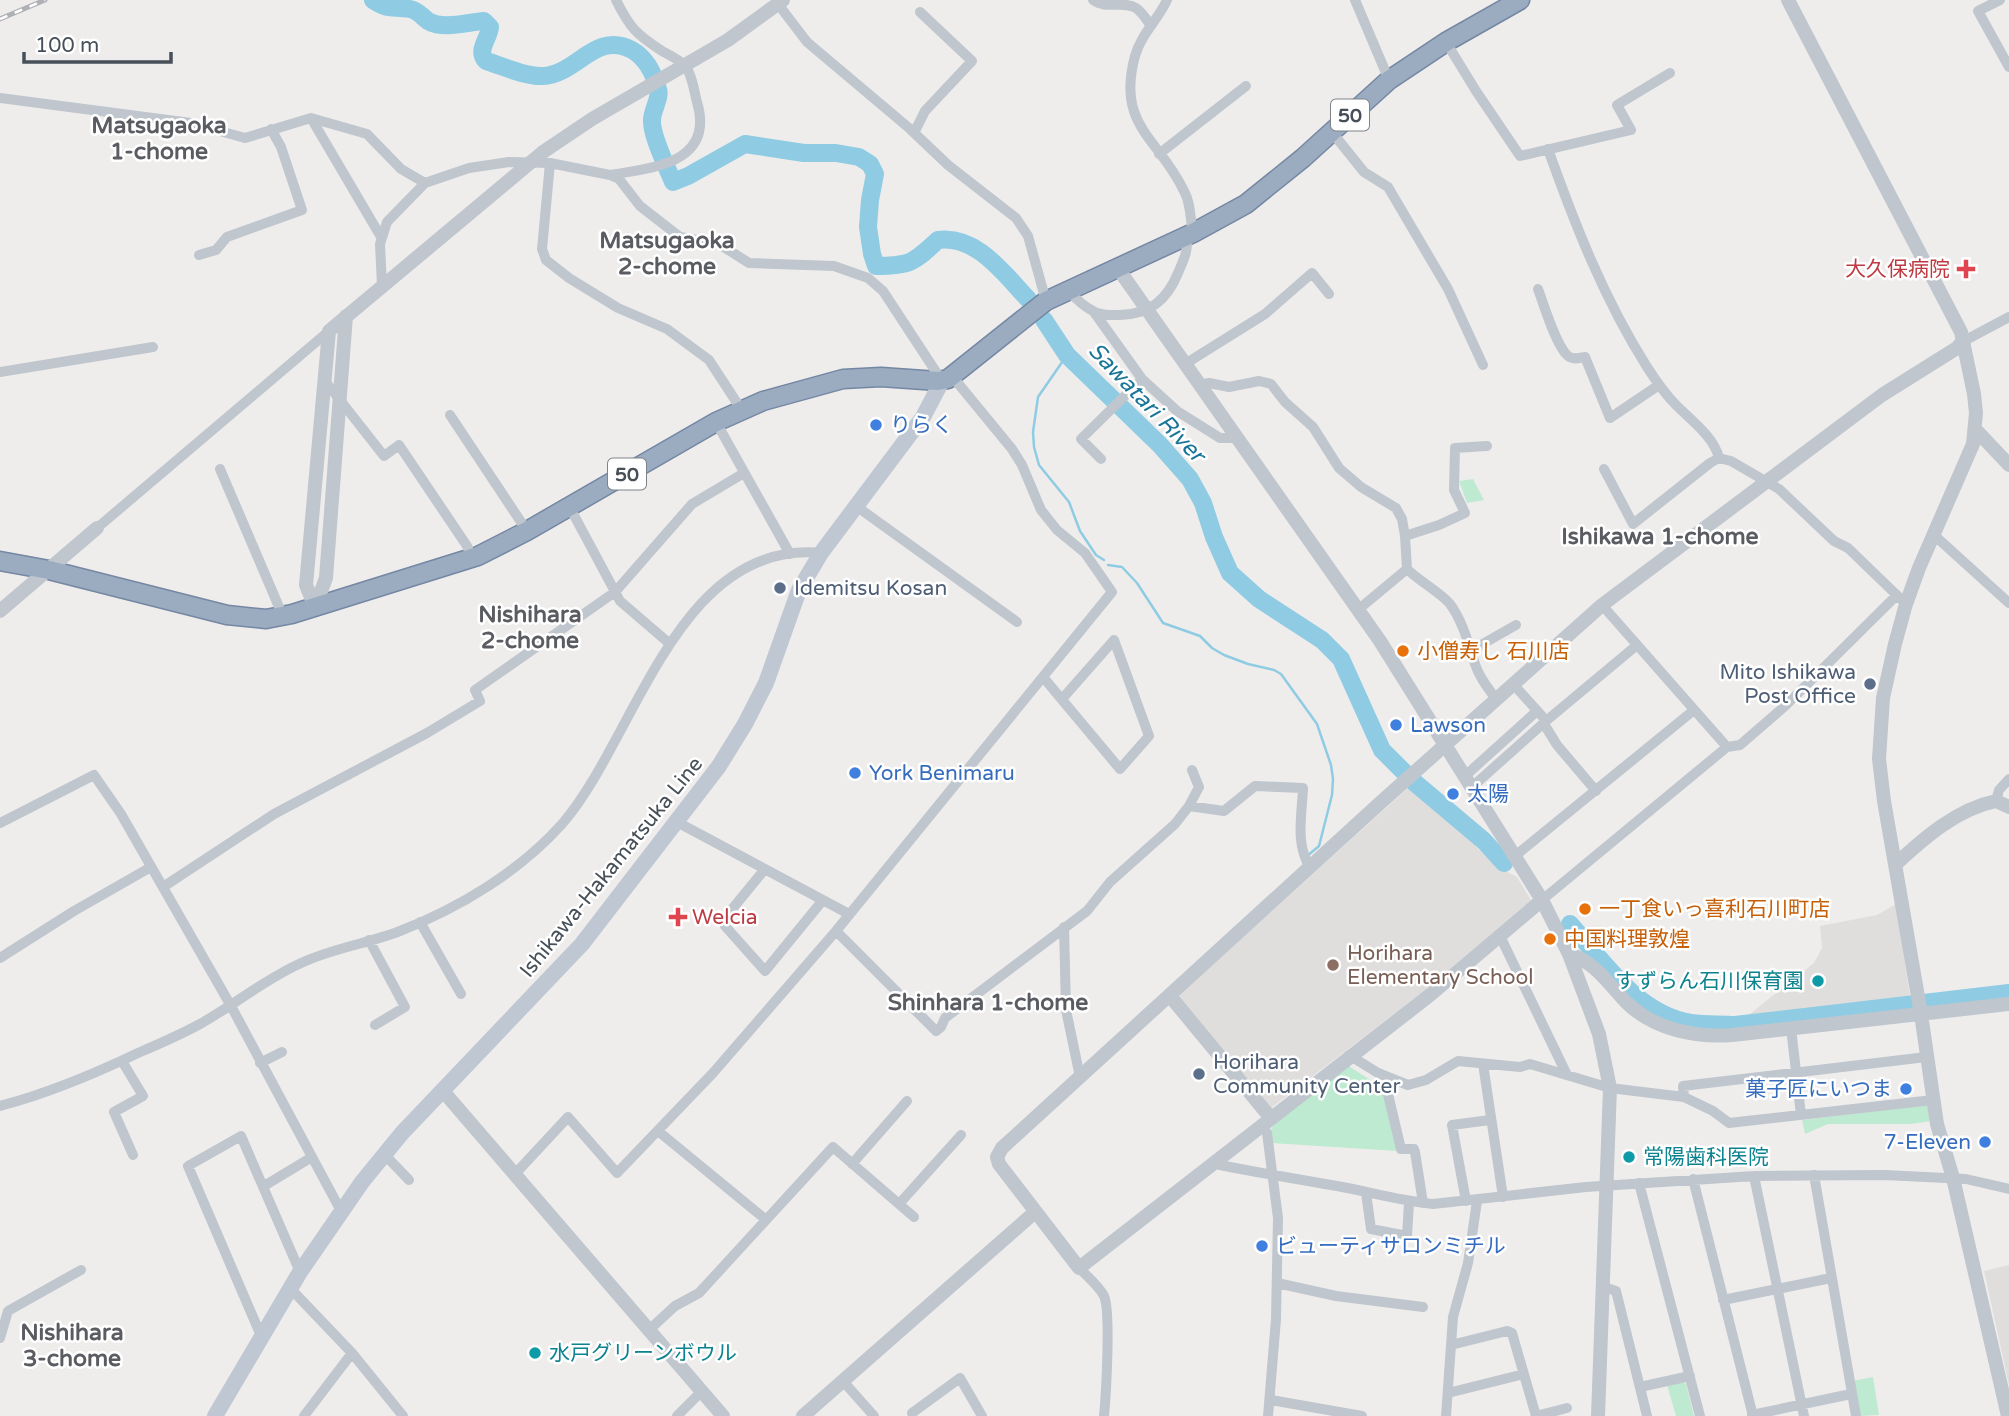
<svg xmlns="http://www.w3.org/2000/svg" width="2009" height="1416" font-family="'Varela Round','Noto Sans JP',sans-serif">
  <rect width="100%" height="100%" fill="#efedec"/>
  <path fill="#e0dedd" d="M1408,788l10,8 4,-3 54,50 -1,3 25,22 17,9 14,23 -107,91 -153,117 -91,-109v-5z
    M1896,904l14,93 -164,20 68,-54 8,-15 -2,-22 57,-11z
    M2009,1265v120l-25,-114z"/>
  <path fill="#beead1" d="M1473,479l11,21 -17,3 -8,-22z
    M1347,1065l36,23 14,63 -126,-8v-13l2,-5z
    M1928,1105l3,16 -21,3h-82l-23,10 -3,-14z
    M1873,1377l6,38 -20,1 -7,-35z
    M1683,1382l3,2 8,32h-18l-9,-31z"/>
  <g fill="none" stroke-linecap="round" stroke-linejoin="round">
    <path stroke="#8fcce3" stroke-width="2.5" d="M1067,355l-29,42 -5,35 1,15 5,18 30,37 11,29 16,24 8,5
      M1108,565l14,2 15,16 26,40 37,13 12,12 12,7 24,9 26,6 7,4 36,50 14,41 2,14 -1,16 -13,51 -12,10"/>
    <path stroke="#8fcce3" stroke-width="18" d="M373,0c16,11 20,6 37,9 9,2 11,7 18,12 15,9 40,1 56,0l6,6c-1,12 -14,23 -4,34 17,5 39,16 57,15 33,-1 53,-46 89,-26 14,8 22,24 26,39 3,9 -6,21 -6,31 -1,15 15,47 21,62l15,-6 57,-32 59,9h32l23,4 11,7 5,10 -5,26 -2,27 4,27 4,12c35,0 38,-4 62,-26 39,-5 66,34 90,59
      M1044,320l23,35 93,90 30,34 13,24 11,34 16,36 29,26 63,41 19,19 41,91 32,32 70,59 20,22
      M1570,924c34,38 67,90 121,99 14,2 30,1 44,2l274,-32"/>
    <defs>
      <path id="trunk" d="M0,561l49,9 178,45 39,4 26,-5 186,-58 49,-25 189,-109 47,-21 80,-22 38,-2 57,4 10,-2 98,-78 147,-68 53,-29 57,-46 86,-78 57,-38 74,-42"/>
    </defs>
    <use href="#trunk" stroke="#7487a3" stroke-width="21"/>
    <path stroke="#bfc6cd" stroke-width="10" d="M1093,0c14,10 29,0 43,8 6,4 11,12 15,18
      M1167,0c-9,20 -26,34 -32,56 -19,70 24,82 49,135 7,12 6,28 9,42
      M1355,0l34,80
      M2000,0l-22,11 31,56
      M778,4l29,38 102,86 39,37 68,53 12,18 18,65
      M1446,42l30,49 44,65 111,-26 -14,-25 53,-32
      M0,98l191,25 54,15 66,-20 56,16 34,35 24,14
      M311,118l70,119
      M1331,131l33,41 24,15 60,102 35,76
      M914,133l11,-22 47,-50 -52,-49
      M1548,149c27,76 56,150 99,218 9,14 18,27 29,38 15,15 38,32 43,53l12,3 48,28 55,52 14,7 58,56
      M1159,154l87,-68
      M550,163l-8,86 4,11 23,18 49,30 49,21 42,31 32,49
      M610,175c43,-7 105,-12 87,-73 -3,-11 -5,-28 -12,-36 -5,-6 -16,-11 -23,-15 -26,-17 -32,-23 -46,-51
      M199,255l17,-5 11,-13 75,-27 -21,-63 -10,-18
      M382,286l-2,-42 7,-22 38,-39 44,-15 40,-6 41,1 60,12 9,4 21,27 40,31 39,7 30,19 85,3 34,12 15,13 59,90
      M1538,289c6,16 18,57 30,67 5,4 11,2 17,1l25,61 49,-33
      M1068,290c7,8 15,16 25,21 9,5 18,4 27,4 30,-1 47,-15 58,-42 6,-14 11,-23 8,-37
      M1094,312l48,67 35,32 43,27h19
      M1962,342l47,-25
      M1185,364l80,-50 47,-41 17,21
      M0,372l153,-25
      M325,381l59,75 15,-11 68,101 5,12
      M1200,385l9,-2 20,4 30,-6 12,3 14,18 28,25 26,41 22,19 35,21 6,11 3,17 2,33 -48,40
      M450,415l77,116
      M716,422l74,132
      M1101,459l-20,-20 61,-60
      M220,469l59,138v10
      M1604,469l29,55 77,-61 9,-5
      M569,506l51,95 50,43
      M856,506l161,116
      M97,528l232,-197
      M1934,535l75,68
      M1405,536l34,-11 26,-12 -11,-23 1,-42 32,-2
      M1407,569c12,12 34,24 43,35 12,16 18,38 24,57 4,14 13,26 22,38
      M1602,605l125,142
      M1472,650l44,-25
      M1043,677l77,92 29,-33 -35,-96 -52,59
      M1513,684l29,32
      M1544,724l13,21 39,46
      M1465,776l72,-65
      M1472,787l74,-66 91,-76
      M1996,801l3,-11 10,-11
      M1189,806l35,5 31,-25 48,2c-1,26 -8,57 7,79
      M677,822l172,92
      M0,823l94,-48 27,39 110,192 110,205
      M1515,856l179,-146
      M765,869l-41,50 1,7 40,45 58,-71
      M163,887l111,-73 153,-81 53,-32 -5,-11 140,-98 77,-88 52,-31
      M1542,900l185,-153 13,-2 45,-39 112,-111
      M420,922l41,72
      M1064,927l2,83 14,67
      M836,931l100,100 5,-4 4,-9 142,-107 23,-29 65,-58 14,-18 10,-19 -7,-17
      M1500,936l67,139
      M369,940l36,67 -30,18
      M0,958l74,-47 77,-44
      M1791,1028l10,87
      M1349,1055l29,18 30,12 18,-5 32,-19 62,6 10,-3 80,24 74,9 29,14 16,12 204,-23
      M122,1061l21,35 -29,16 19,43
      M260,1063l22,-11
      M1483,1064l20,133
      M1387,1090l14,59h13l1,3 8,51
      M1684,1097l-1,-11 243,-29
      M0,1106c49,-13 92,-31 138,-53 21,-9 42,-18 62,-29 34,-19 64,-44 99,-60 33,-16 68,-20 101,-33 59,-23 119,-59 162,-107 74,-85 115,-285 259,-271
      M1261,1124l6,9 11,85 -2,101 -8,97
      M658,1131l107,88
      M384,1154l25,26
      M1214,1161l6,4c39,8 78,14 117,21 33,6 64,15 96,18l153,-17 168,-11 130,-1 82,4 43,10
      M852,1164l55,-63
      M515,1174l53,-57 49,56 96,-100 123,-142 276,-339 -27,-39 -28,-23 -16,-20 -19,-45 -10,-16 -60,-73
      M1814,1175l42,241
      M1754,1176l50,240
      M1693,1179l60,237
      M1639,1183l61,233
      M264,1186l48,-29
      M1366,1193l5,36 36,7 2,-34
      M1466,1201l-14,-76 38,-5
      M899,1204l62,-69
      M1079,1268c8,8 20,18 25,28 7,15 2,99 0,120
      M1277,1283l59,13 87,11
      M1604,1287l12,4 31,125
      M291,1289l61,64 51,63
      M1723,1300l108,-22
      M650,1329l25,-23 24,-13 134,-146 81,70
      M0,1338l8,-27 73,-41
      M262,1338l-74,-172 53,-30 59,136
      M1451,1345l56,-14 5,2 24,83
      M842,1380l32,36
      M1640,1387l50,-11
      M1448,1393l76,-19
      M1271,1400l91,16
      M912,1413l48,-35 22,38
      M1752,1415l99,-21
      M304,1416l48,-63
      M677,1416l25,-25
      M1446,1416l7,-99 15,-54 9,-62
      M1536,1416l31,-8"/>
    <path stroke="#bfc6cd" stroke-width="14" d="M1788,0l173,332 13,62 2,19 -3,31 -54,124 -13,36 -11,40 -12,54 -4,61 5,42 37,213 16,110 16,54 55,238
      M1117,267l263,374 162,259 27,54 30,80 11,54 -12,328
      M1976,430l33,35
      M315,607l-9,-22 23,-254 214,-179 49,-33 136,-79 55,-40
      M315,607l11,-29 20,-262
      M0,611l97,-83
      M1896,864c28,-26 61,-55 100,-63l13,6
      M1542,900l-112,95 -351,273 -80,-104 -2,-7 5,-9 378,-345 222,-198 280,-210 75,-47 5,-6
      M1569,954c26,8 39,29 57,48 27,27 69,36 106,33l277,-31
      M1170,996l100,121
      M443,1091l280,325
      M803,1416l232,-204"/>
    <path stroke="#bec7d2" stroke-width="16" d="M215,1416l85,-144 62,-90 40,-49 180,-189 137,-178 26,-42 21,-41 33,-93 22,-37 102,-136 19,-36"/>
    <use href="#trunk" stroke="#9babc0" stroke-width="18"/>
    <defs>
      <path id="rail" d="M0,19l45,-19"/>
    </defs>
    <use href="#rail" stroke="#afb1b6" stroke-width="5"/>
    <use href="#rail" stroke="#fff" stroke-width="2.5" stroke-dasharray="8" stroke-linecap="butt"/>
  </g>
  <g fill="#e0444e" stroke="#fff" stroke-width="2.5">
    <path d="M1962.5 258.5h7v7h7v7h-7v7h-7v-7h-7v-7h7z"/>
    <path d="M674.5 906.5h7v7h7v7h-7v7h-7v-7h-7v-7h7z"/>
  </g>
  <g fill="#3f7fe0" stroke="#fff" stroke-width="2.5">
    <circle cx="876" cy="425" r="7"/>
    <circle cx="1396" cy="725" r="7"/>
    <circle cx="855" cy="773" r="7"/>
    <circle cx="1453" cy="794" r="7"/>
    <circle cx="1906" cy="1089" r="7"/>
    <circle cx="1985" cy="1142" r="7"/>
    <circle cx="1262" cy="1246" r="7"/>
  </g>
  <g fill="#5c6f8a" stroke="#fff" stroke-width="2.5">
    <circle cx="780" cy="588" r="7"/>
    <circle cx="1870" cy="684" r="7"/>
    <circle cx="1199" cy="1074" r="7"/>
  </g>
  <g fill="#e8710a" stroke="#fff" stroke-width="2.5">
    <circle cx="1403" cy="651" r="7"/>
    <circle cx="1585" cy="909" r="7"/>
    <circle cx="1550" cy="939" r="7"/>
  </g>
  <circle fill="#8d6e63" stroke="#fff" stroke-width="2.5" cx="1333" cy="965" r="7"/>
  <g fill="#0f9aa8" stroke="#fff" stroke-width="2.5">
    <circle cx="1818" cy="981" r="7"/>
    <circle cx="1629" cy="1157" r="7"/>
    <circle cx="535" cy="1353" r="7"/>
  </g>
  <g text-anchor="middle" stroke-width="5" stroke-linejoin="round" paint-order="stroke">
    <g fill="#fff" stroke="#7e848a" stroke-width="2">
      <rect x="1331" y="99.5" width="38" height="31" rx="5"/>
      <rect x="608" y="458.5" width="38" height="31" rx="5"/>
    </g>
    <g font-size="19" font-weight="bold" fill="#474f58">
      <text x="1350" y="122">50</text>
      <text x="627" y="481">50</text>
    </g>
    <g font-size="21" fill="#be3a42" stroke="#fff" text-anchor="end">
      <text x="1950" y="276">大久保病院</text>
      <text x="692" y="924" text-anchor="start">Welcia</text>
    </g>
    <g font-size="21" fill="#366cbe" stroke="#fff" text-anchor="start">
      <text x="890" y="432">りらく</text>
      <text x="1410" y="732">Lawson</text>
      <text x="869" y="780">York Benimaru</text>
      <text x="1467" y="801">太陽</text>
      <text x="1892" y="1096" text-anchor="end">菓子匠にいつま</text>
      <text x="1971" y="1149" text-anchor="end">7-Eleven</text>
      <text x="1276" y="1253">ビューティサロンミチル</text>
    </g>
    <g font-size="21" fill="#4e5e75" stroke="#fff" text-anchor="start">
      <text x="794" y="595">Idemitsu Kosan</text>
      <text x="1856" y="679" text-anchor="end">Mito Ishikawa<tspan x="1856" dy="24">Post Office</tspan></text>
      <text x="1213" y="1069">Horihara<tspan x="1213" dy="24">Community Center</tspan></text>
    </g>
    <g font-size="21" fill="#c56008" stroke="#fff" text-anchor="start">
      <text x="1417" y="658">小僧寿し 石川店</text>
      <text x="1599" y="916">一丁食いっ喜利石川町店</text>
      <text x="1564" y="946">中国料理敦煌</text>
    </g>
    <g font-size="21" fill="#474f58" stroke="#fff">
      <text transform="translate(611 867) rotate(-51)" y="7">Ishikawa-Hakamatsuka Line</text>
    </g>
    <g font-size="21" fill="#785e54" stroke="#fff" text-anchor="start">
      <text x="1347" y="960">Horihara<tspan x="1347" dy="24">Elementary School</tspan></text>
    </g>
    <g font-size="21" fill="#0d838f" stroke="#fff" text-anchor="start">
      <text x="1804" y="988" text-anchor="end">すずらん石川保育園</text>
      <text x="1643" y="1164">常陽歯科医院</text>
      <text x="549" y="1360">水戸グリーンボウル</text>
    </g>
    <g font-size="23" font-weight="bold" fill="#5a5c61" stroke="#fff">
      <text x="159" y="133">Matsugaoka<tspan x="159" dy="26">1-chome</tspan></text>
      <text x="667" y="248">Matsugaoka<tspan x="667" dy="26">2-chome</tspan></text>
      <text x="1660" y="544">Ishikawa 1-chome</text>
      <text x="530" y="622">Nishihara<tspan x="530" dy="26">2-chome</tspan></text>
      <text x="988" y="1010">Shinhara 1-chome</text>
      <text x="72" y="1340">Nishihara<tspan x="72" dy="26">3-chome</tspan></text>
    </g>
    <g font-size="23" font-style="italic" fill="#197698" stroke="#fff">
      <text transform="translate(1147 402) rotate(46)" y="8">Sawatari River</text>
    </g>
  </g>
  <path d="M24 52v10h147v-10" fill="none" stroke="#474f58" stroke-width="3.5"/>
  <text x="35" y="52" font-size="21" fill="#474f58" stroke="#ffffff" stroke-width="5" paint-order="stroke">100 m</text>
</svg>
